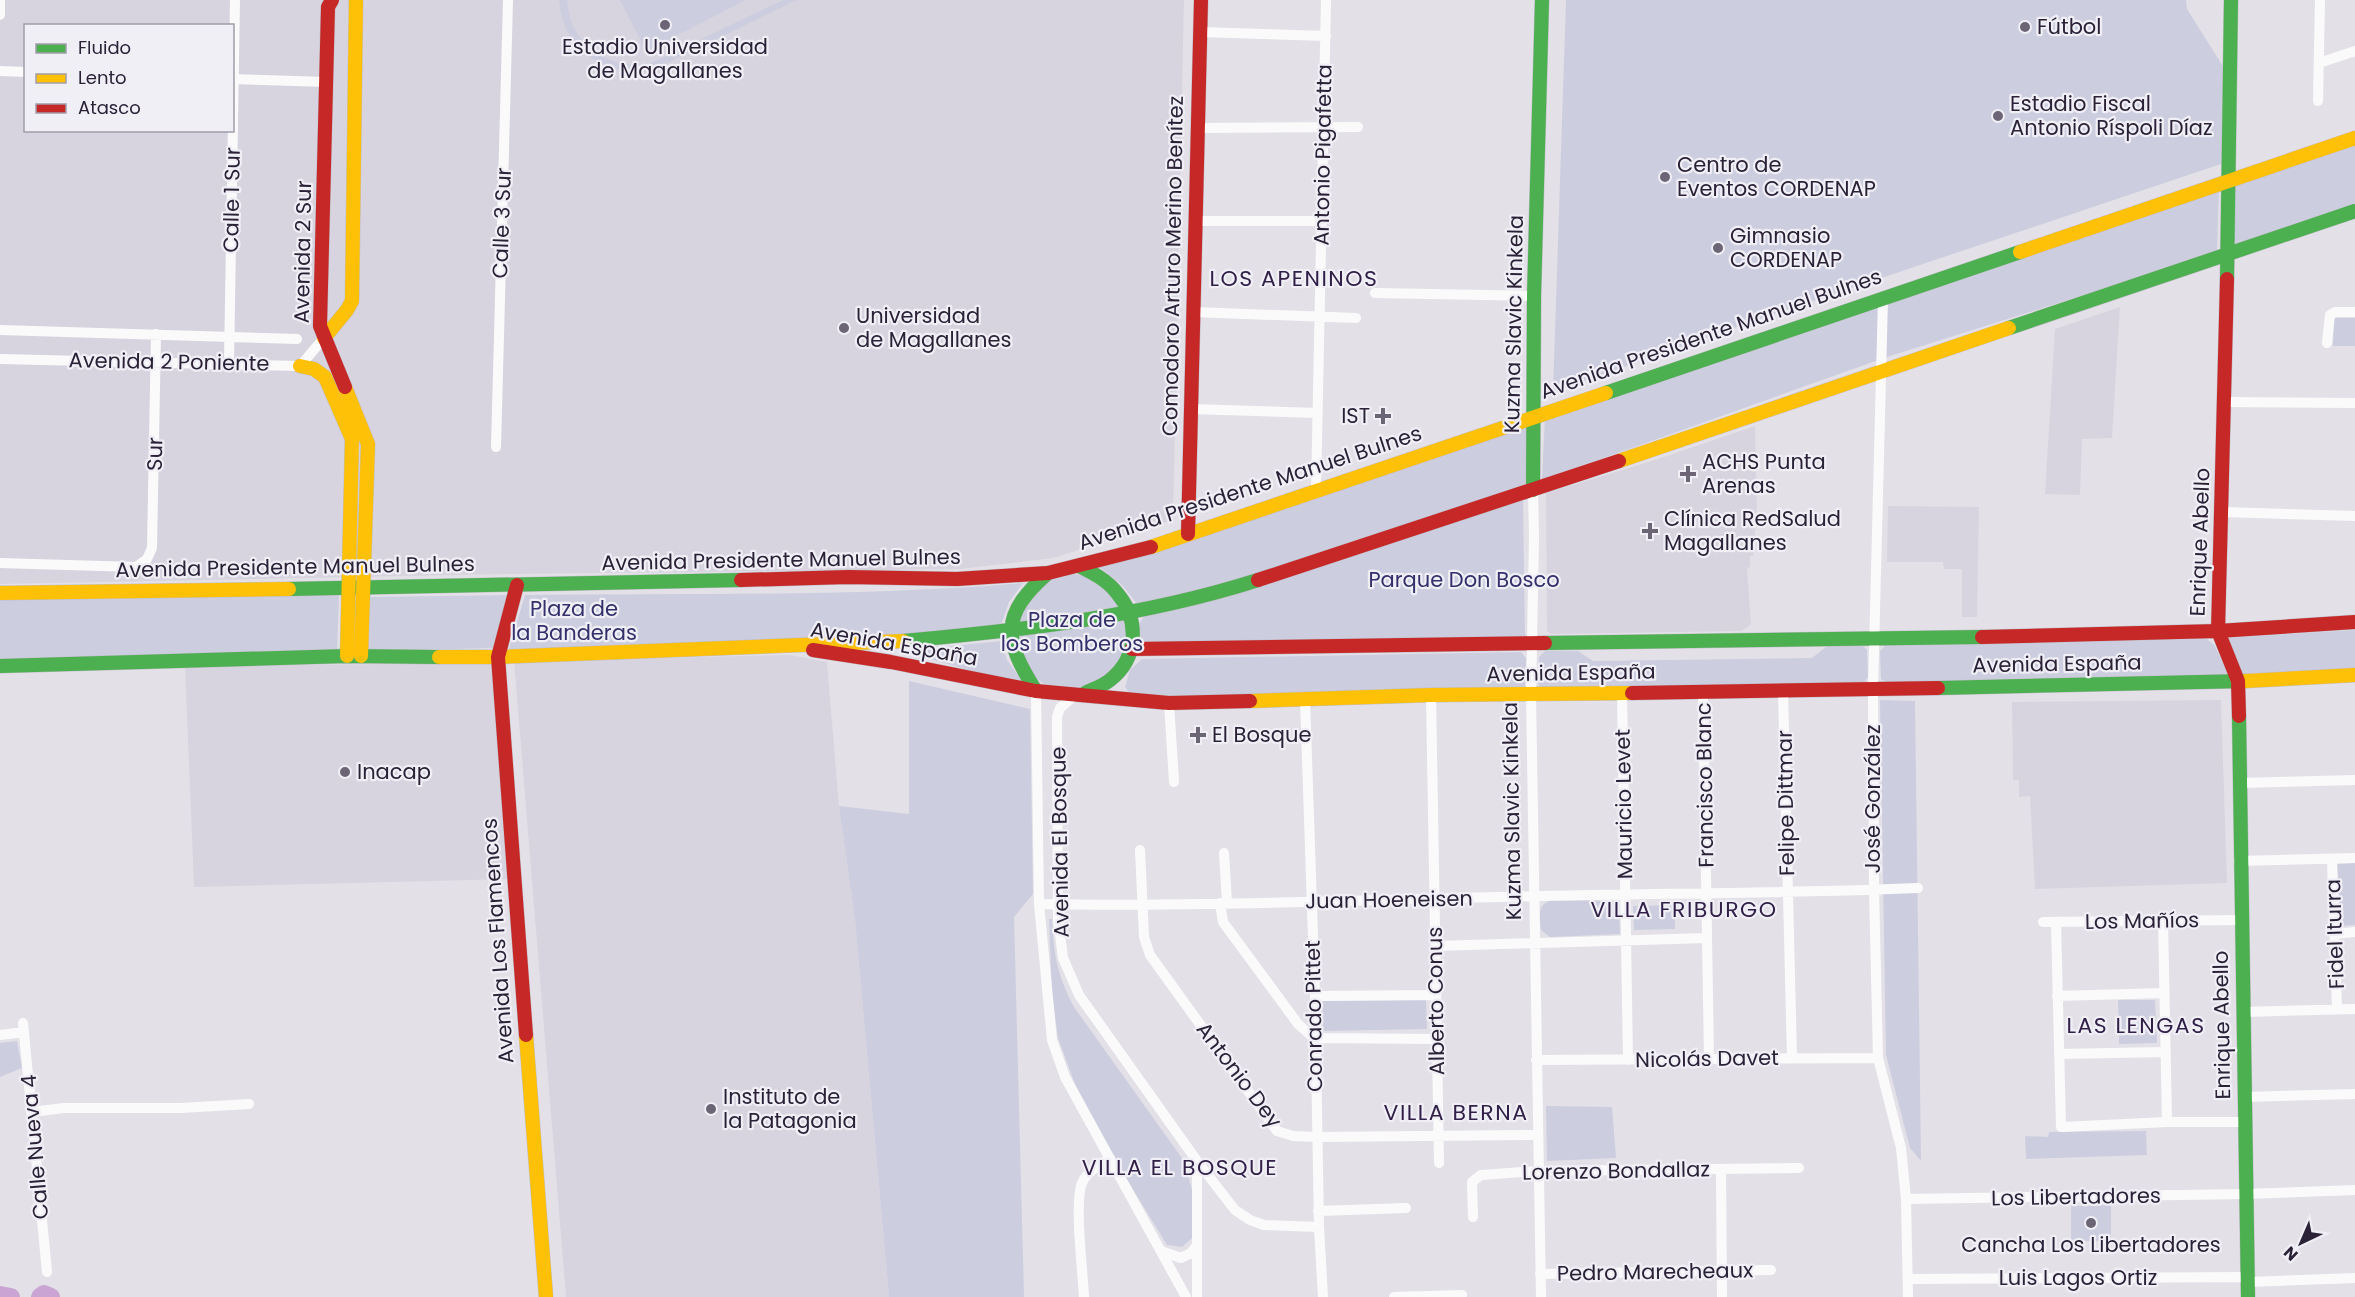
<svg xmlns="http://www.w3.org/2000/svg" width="2355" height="1297" font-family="Poppins,sans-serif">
  <rect width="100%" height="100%" fill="#e3e1e7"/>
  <path fill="#d7d4df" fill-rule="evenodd" d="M0,0h1184l-11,520 -120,38 -93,11 -451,5 -509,10zM26,26h206v104h-206z
    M2120,307l-8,131 -30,1 -2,56 -35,-1 10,-165z
    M1755,426l2,81 -4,49h-3v11l-3,1 4,56 -2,2 -8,5 -190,3 -4,-3 -1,-138 109,-33z
    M1888,506l91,1 -2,110h-15v-48h-18l-1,-7h-56z
    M790,655l37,7 12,144 16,114 34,377h-323l-52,-636z
    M493,663l17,216 -316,8 -9,-221z
    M2221,700l6,183 -192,6 -5,-93 -11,1v-17h-6l-1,-78z"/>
  <path fill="#cccddf" d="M559,0h8c3,45 40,69 82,64l134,-64h14l-146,71c-48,5 -88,-20 -92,-71z
    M620,0h126l-100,51z
    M1566,0h620l1,9 37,59v95l-459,154 -212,75z
    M2355,146v59l-122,42 3,-61z
    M2219,189l-2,64 -330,104 -345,123 3,-63z
    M2334,318h21v28h-22z
    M1527,414l-1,70 -308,106 -80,15 -16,-20 -23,-18z
    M1523,500l2,136 -376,10 -8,-7 -2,-15 6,-9z
    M1074,574c36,5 40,24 56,52l-6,34 -25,25 -35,6 -22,-8 -18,-16 -10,-46 26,-38z
    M1023,583l-14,19 -9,26 -176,15 -315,6 16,-54c165,-2 332,2 498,-12z
    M339,594l-2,59 -337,10v-64z
    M510,595l-13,53 -129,3 2,-54z
    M2355,630v39l-113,7 -14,-38z
    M2207,639l8,7 12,27 -3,5 -335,6 -8,-5 -1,-28 6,-6z
    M1001,641l6,19 16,22 -5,2 -116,-33z
    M1862,645l5,5 1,27 -5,7 -319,7 -6,-7 1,-27 6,-6h33l15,10 219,-3 15,-12z
    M1521,652l5,6 -1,28 -6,4 -382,8 -7,-4 -5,-7 5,-17 12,-11z
    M909,681l121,28 3,185 -19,23 10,380h-135l-34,-377 -16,-114 70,8z
    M1880,700l35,1 6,460 -11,-13 -24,-93z
    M2355,863v62l-14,1 -4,-62z
    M1551,900l68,1 1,33 -70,3 -9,-7c-1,-13 -5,-24 10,-30z
    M1675,905v24l-41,1 -1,-24z
    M1049,919h3c2,37 5,55 22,88l110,154 8,29v48l-10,9 -15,-2 -50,-82 -42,-79 -17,-46 -6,-46z
    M1426,1000l1,29 -104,2 -1,-30z
    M2118,1000h37l2,43 -38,1z
    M17,1041l5,27 -22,9v-34z
    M1546,1106l66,1 4,51 -69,3z
    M2146,1131l1,24 -121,4 -1,-23 23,1 1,-5z
    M2111,1205v36h-40v-35z"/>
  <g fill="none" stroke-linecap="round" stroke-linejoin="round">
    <path stroke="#caa5d3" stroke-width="18" d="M0,1295l11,2
      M40,1297l4,-3 7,3"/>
    <defs>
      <path id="fast" d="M2227,279l4,-279
        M2009,328l346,-117
        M1606,393l414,-141
        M1533,490l1,-194 8,-296
        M1079,566c14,7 28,14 38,27 23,27 21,65 -7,87 -7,6 -17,9 -25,13
        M289,589l452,-9
        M903,641c120,-11 239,-24 355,-61
        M1545,643l437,-6
        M0,666l347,-10 92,1
        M1938,688l307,-7
        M1036,691c-33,-52 -36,-76 12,-118
        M2239,716l9,581"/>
      <path id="slow" d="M2020,252l335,-114
        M324,338l23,-28 5,-9 4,-301
        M300,366l14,3 11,8 27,62 -5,217
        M345,387l23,57 -7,212
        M1619,461l390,-133
        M1151,547l455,-154
        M0,593l289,-4
        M439,657h59l405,-16
        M2245,681l110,-6
        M1250,701l181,-6 201,-2
        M526,1035l20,262"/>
      <path id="jam" d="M332,0l-4,7 -8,319 25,61
        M2227,279l-9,352 20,50 1,35
        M1188,534l13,-534
        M741,580l107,-3 109,2 91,-6 103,-26
        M1258,580l361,-119
        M517,585l-19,72 28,378
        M1982,637l236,-6 137,-9
        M1132,649l413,-6
        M813,650l78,12 145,29 133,12 81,-2
        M1632,693l306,-5"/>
    </defs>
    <use href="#fast" stroke="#c1bec7" stroke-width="15"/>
    <use href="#slow" stroke="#c1bec7" stroke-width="15"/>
    <use href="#jam" stroke="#c1bec7" stroke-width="15"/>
    <path stroke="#fbfafb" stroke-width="10" d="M0,15v-15
      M1200,32l126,4
      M2319,63l36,-12
      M0,71l26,1
      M232,79l96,3
      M2318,101l2,-101
      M1198,128l160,-1
      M1195,221h126
      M1375,293l159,3
      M1883,298l-10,391 1,200 4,169 23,90 5,51 2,98
      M1193,312l163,6
      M0,330l297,9
      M2327,343l3,-28 5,-3h20
      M0,359l300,7 24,-28
      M229,363l6,-363
      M2225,402l130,1
      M1191,409l126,4
      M496,447l12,-447
      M1316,490l10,-490
      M1533,490l1,47 -3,158 10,602
      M2222,512l133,4
      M0,563l136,4 11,-8 5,-11 4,-214
      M1036,691l3,213 13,136 13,37 121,220
      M1703,691l6,368
      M1783,691l9,367
      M1622,693l6,367
      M1076,694l-16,14 -3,9 1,202 5,39 16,37 118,166 38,49 15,10 14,5 55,2
      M1431,695l8,468
      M1305,699l10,297 4,231 4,70
      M1169,703l5,79
      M2240,783l115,-3
      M1140,850l4,87 6,18 127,176 16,5 24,1 220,-2
      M1224,853l3,50
      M2332,859l5,150
      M2239,861l116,-3
      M1220,903l3,19 75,102 16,14 122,1
      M1039,904c154,3 308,-4 462,-7 139,-4 278,-3 417,-9
      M2163,920l4,202
      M2043,922l199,-2
      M2056,922l5,205 106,-5h77
      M2335,934l20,-2
      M1436,946l271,-8
      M1315,996l121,-1
      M2057,996l107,-3
      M2242,1012l113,-3
      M23,1023l24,249
      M0,1035l24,-3
      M2059,1054l107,-2
      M1536,1060l342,-2
      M2243,1097l112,-3
      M31,1112l33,-4h117l68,-4
      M1197,1161v136
      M1721,1170l1,127
      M1906,1199l339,-5 110,-4
      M1318,1211l88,-3
      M1473,1217l-1,-35 9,-7 57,-4 261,-3
      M1161,1251l20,7 10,-5 6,-8
      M1540,1274l231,-4
      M1908,1279l340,-2
      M2248,1282l107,-4
      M1084,1297c-1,-24 -10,-95 -2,-114 4,-11 18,-18 28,-25
      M1394,1297l68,-2"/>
    <use href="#fast" stroke="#4caf50" stroke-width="14"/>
    <use href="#slow" stroke="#ffc107" stroke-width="14"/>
    <use href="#jam" stroke="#c62828" stroke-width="14"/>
  </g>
  <g fill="#6b6575" stroke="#f0eff6" stroke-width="2">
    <circle cx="665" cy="25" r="6"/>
    <circle cx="2025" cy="27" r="6"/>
    <circle cx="1998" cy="116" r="6"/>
    <circle cx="1665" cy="177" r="6"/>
    <circle cx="1718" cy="248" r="6"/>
    <circle cx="844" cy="328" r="6"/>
    <path d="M1380 407h6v6h6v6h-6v6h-6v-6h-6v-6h6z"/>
    <path d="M1685 465h6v6h6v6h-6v6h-6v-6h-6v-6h6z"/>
    <path d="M1647 522h6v6h6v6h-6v6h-6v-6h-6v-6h6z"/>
    <path d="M1195 726h6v6h6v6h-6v6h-6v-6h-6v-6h6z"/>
    <circle cx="345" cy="772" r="6"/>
    <circle cx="711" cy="1109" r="6"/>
    <circle cx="2091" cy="1223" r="6"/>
  </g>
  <g text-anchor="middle" stroke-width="4.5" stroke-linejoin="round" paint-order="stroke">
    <g font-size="21" fill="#2b2238" stroke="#f0eff6" text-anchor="start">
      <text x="2037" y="34">Fútbol</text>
      <text x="665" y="54" text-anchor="middle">Estadio Universidad<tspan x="665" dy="24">de Magallanes</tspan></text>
      <text x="2010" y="111">Estadio Fiscal<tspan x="2010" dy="24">Antonio Ríspoli Díaz</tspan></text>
      <text x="1677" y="172">Centro de<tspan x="1677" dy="24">Eventos CORDENAP</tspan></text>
      <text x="1730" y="243">Gimnasio<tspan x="1730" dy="24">CORDENAP</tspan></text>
      <text x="856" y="323">Universidad<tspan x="856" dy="24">de Magallanes</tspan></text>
      <text x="1370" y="423" text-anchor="end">IST</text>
      <text x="1702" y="469">ACHS Punta<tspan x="1702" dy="24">Arenas</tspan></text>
      <text x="1664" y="526">Clínica RedSalud<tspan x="1664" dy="24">Magallanes</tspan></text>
      <text x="1212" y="742">El Bosque</text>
      <text x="357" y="779">Inacap</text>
      <text x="723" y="1104">Instituto de<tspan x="723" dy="24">la Patagonia</tspan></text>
      <text x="2091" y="1252" text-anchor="middle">Cancha Los Libertadores</text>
    </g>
    <g font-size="21" fill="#2b2238" stroke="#f0eff6">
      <text transform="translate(1323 155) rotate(-89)" y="7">Antonio Pigafetta</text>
      <text transform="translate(232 200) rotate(-89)" y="7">Calle 1 Sur</text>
      <text transform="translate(502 223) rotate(-88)" y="7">Calle 3 Sur</text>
      <text transform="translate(303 252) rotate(-89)" y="7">Avenida 2 Sur</text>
      <text transform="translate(1173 266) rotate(-89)" y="7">Comodoro Arturo Merino Benítez</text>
      <text transform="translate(1514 324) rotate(-89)" y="7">Kuzma Slavic Kinkela</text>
      <text transform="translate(1711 334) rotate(-19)" y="7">Avenida Presidente Manuel Bulnes</text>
      <text transform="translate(169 362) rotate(1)" y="7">Avenida 2 Poniente</text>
      <text transform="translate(155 454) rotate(-89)" y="7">Sur</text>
      <text transform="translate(1250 488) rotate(-18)" y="7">Avenida Presidente Manuel Bulnes</text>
      <text transform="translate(2200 542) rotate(-88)" y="7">Enrique Abello</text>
      <text transform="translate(781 560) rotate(-1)" y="7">Avenida Presidente Manuel Bulnes</text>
      <text transform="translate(295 567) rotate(-1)" y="7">Avenida Presidente Manuel Bulnes</text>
      <text transform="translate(894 644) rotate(10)" y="7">Avenida España</text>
      <text transform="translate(2057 664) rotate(-1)" y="7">Avenida España</text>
      <text transform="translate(1571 673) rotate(-1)" y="7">Avenida España</text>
      <text transform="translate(1705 785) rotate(-91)" y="7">Francisco Blanc</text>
      <text transform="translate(1873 799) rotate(-90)" y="7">José González</text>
      <text transform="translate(1786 803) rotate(-91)" y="7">Felipe Dittmar</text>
      <text transform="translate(1624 804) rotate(-91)" y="7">Mauricio Levet</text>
      <text transform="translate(1512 811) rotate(-91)" y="7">Kuzma Slavic Kinkela</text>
      <text transform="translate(1060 842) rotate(-91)" y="7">Avenida El Bosque</text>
      <text transform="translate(1389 900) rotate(-1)" y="7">Juan Hoeneisen</text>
      <text transform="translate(2142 921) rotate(-1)" y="7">Los Mañíos</text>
      <text transform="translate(2335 934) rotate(-92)" y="7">Fidel Iturra</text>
      <text transform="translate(498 941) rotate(-94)" y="7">Avenida Los Flamencos</text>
      <text transform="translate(1436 1001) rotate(-91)" y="7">Alberto Conus</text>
      <text transform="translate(1314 1016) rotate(-91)" y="7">Conrado Pittet</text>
      <text transform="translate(2222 1025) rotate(-91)" y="7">Enrique Abello</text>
      <text transform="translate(1707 1059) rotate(-1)" y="7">Nicolás Davet</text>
      <text transform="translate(1239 1075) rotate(53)" y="7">Antonio Dey</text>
      <text transform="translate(35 1147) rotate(-95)" y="7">Calle Nueva 4</text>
      <text transform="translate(1616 1171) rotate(-1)" y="7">Lorenzo Bondallaz</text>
      <text transform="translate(2076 1197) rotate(-1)" y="7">Los Libertadores</text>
      <text transform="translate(1655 1272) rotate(-1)" y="7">Pedro Marecheaux</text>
      <text x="2078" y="1285">Luis Lagos Ortiz</text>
    </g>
    <g font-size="21" fill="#33306b" stroke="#f0eff6">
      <text x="1464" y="587">Parque Don Bosco</text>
      <text x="574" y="616">Plaza de<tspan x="574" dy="24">la Banderas</tspan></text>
      <text x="1072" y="627">Plaza de<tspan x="1072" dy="24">los Bomberos</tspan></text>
    </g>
    <g font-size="22" letter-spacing="1.5" fill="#312048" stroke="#f0eff6">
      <text x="1294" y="286">LOS APENINOS</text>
      <text x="1684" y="917">VILLA FRIBURGO</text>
      <text x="2136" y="1033">LAS LENGAS</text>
      <text x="1456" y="1120">VILLA BERNA</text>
      <text x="1180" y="1175">VILLA EL BOSQUE</text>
    </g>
  </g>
  <rect x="24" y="24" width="210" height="108" fill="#f0eff6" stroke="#a19daa" stroke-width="1.5"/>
  <rect x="36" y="44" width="30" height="9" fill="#4caf50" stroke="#a19daa" stroke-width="1.5"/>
  <text x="78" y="54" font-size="18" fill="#2b2238">Fluido</text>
  <rect x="36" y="74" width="30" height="9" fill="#ffc107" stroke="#a19daa" stroke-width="1.5"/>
  <text x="78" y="84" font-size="18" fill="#2b2238">Lento</text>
  <rect x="36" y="104" width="30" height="9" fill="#c62828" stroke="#a19daa" stroke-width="1.5"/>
  <text x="78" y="114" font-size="18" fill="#2b2238">Atasco</text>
  <g transform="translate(2301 1243) rotate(224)" stroke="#f0eff6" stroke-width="4.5" paint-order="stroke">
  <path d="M0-4.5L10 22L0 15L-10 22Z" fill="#2b2238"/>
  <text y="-9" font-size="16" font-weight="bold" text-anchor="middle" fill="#2b2238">N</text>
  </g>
</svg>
